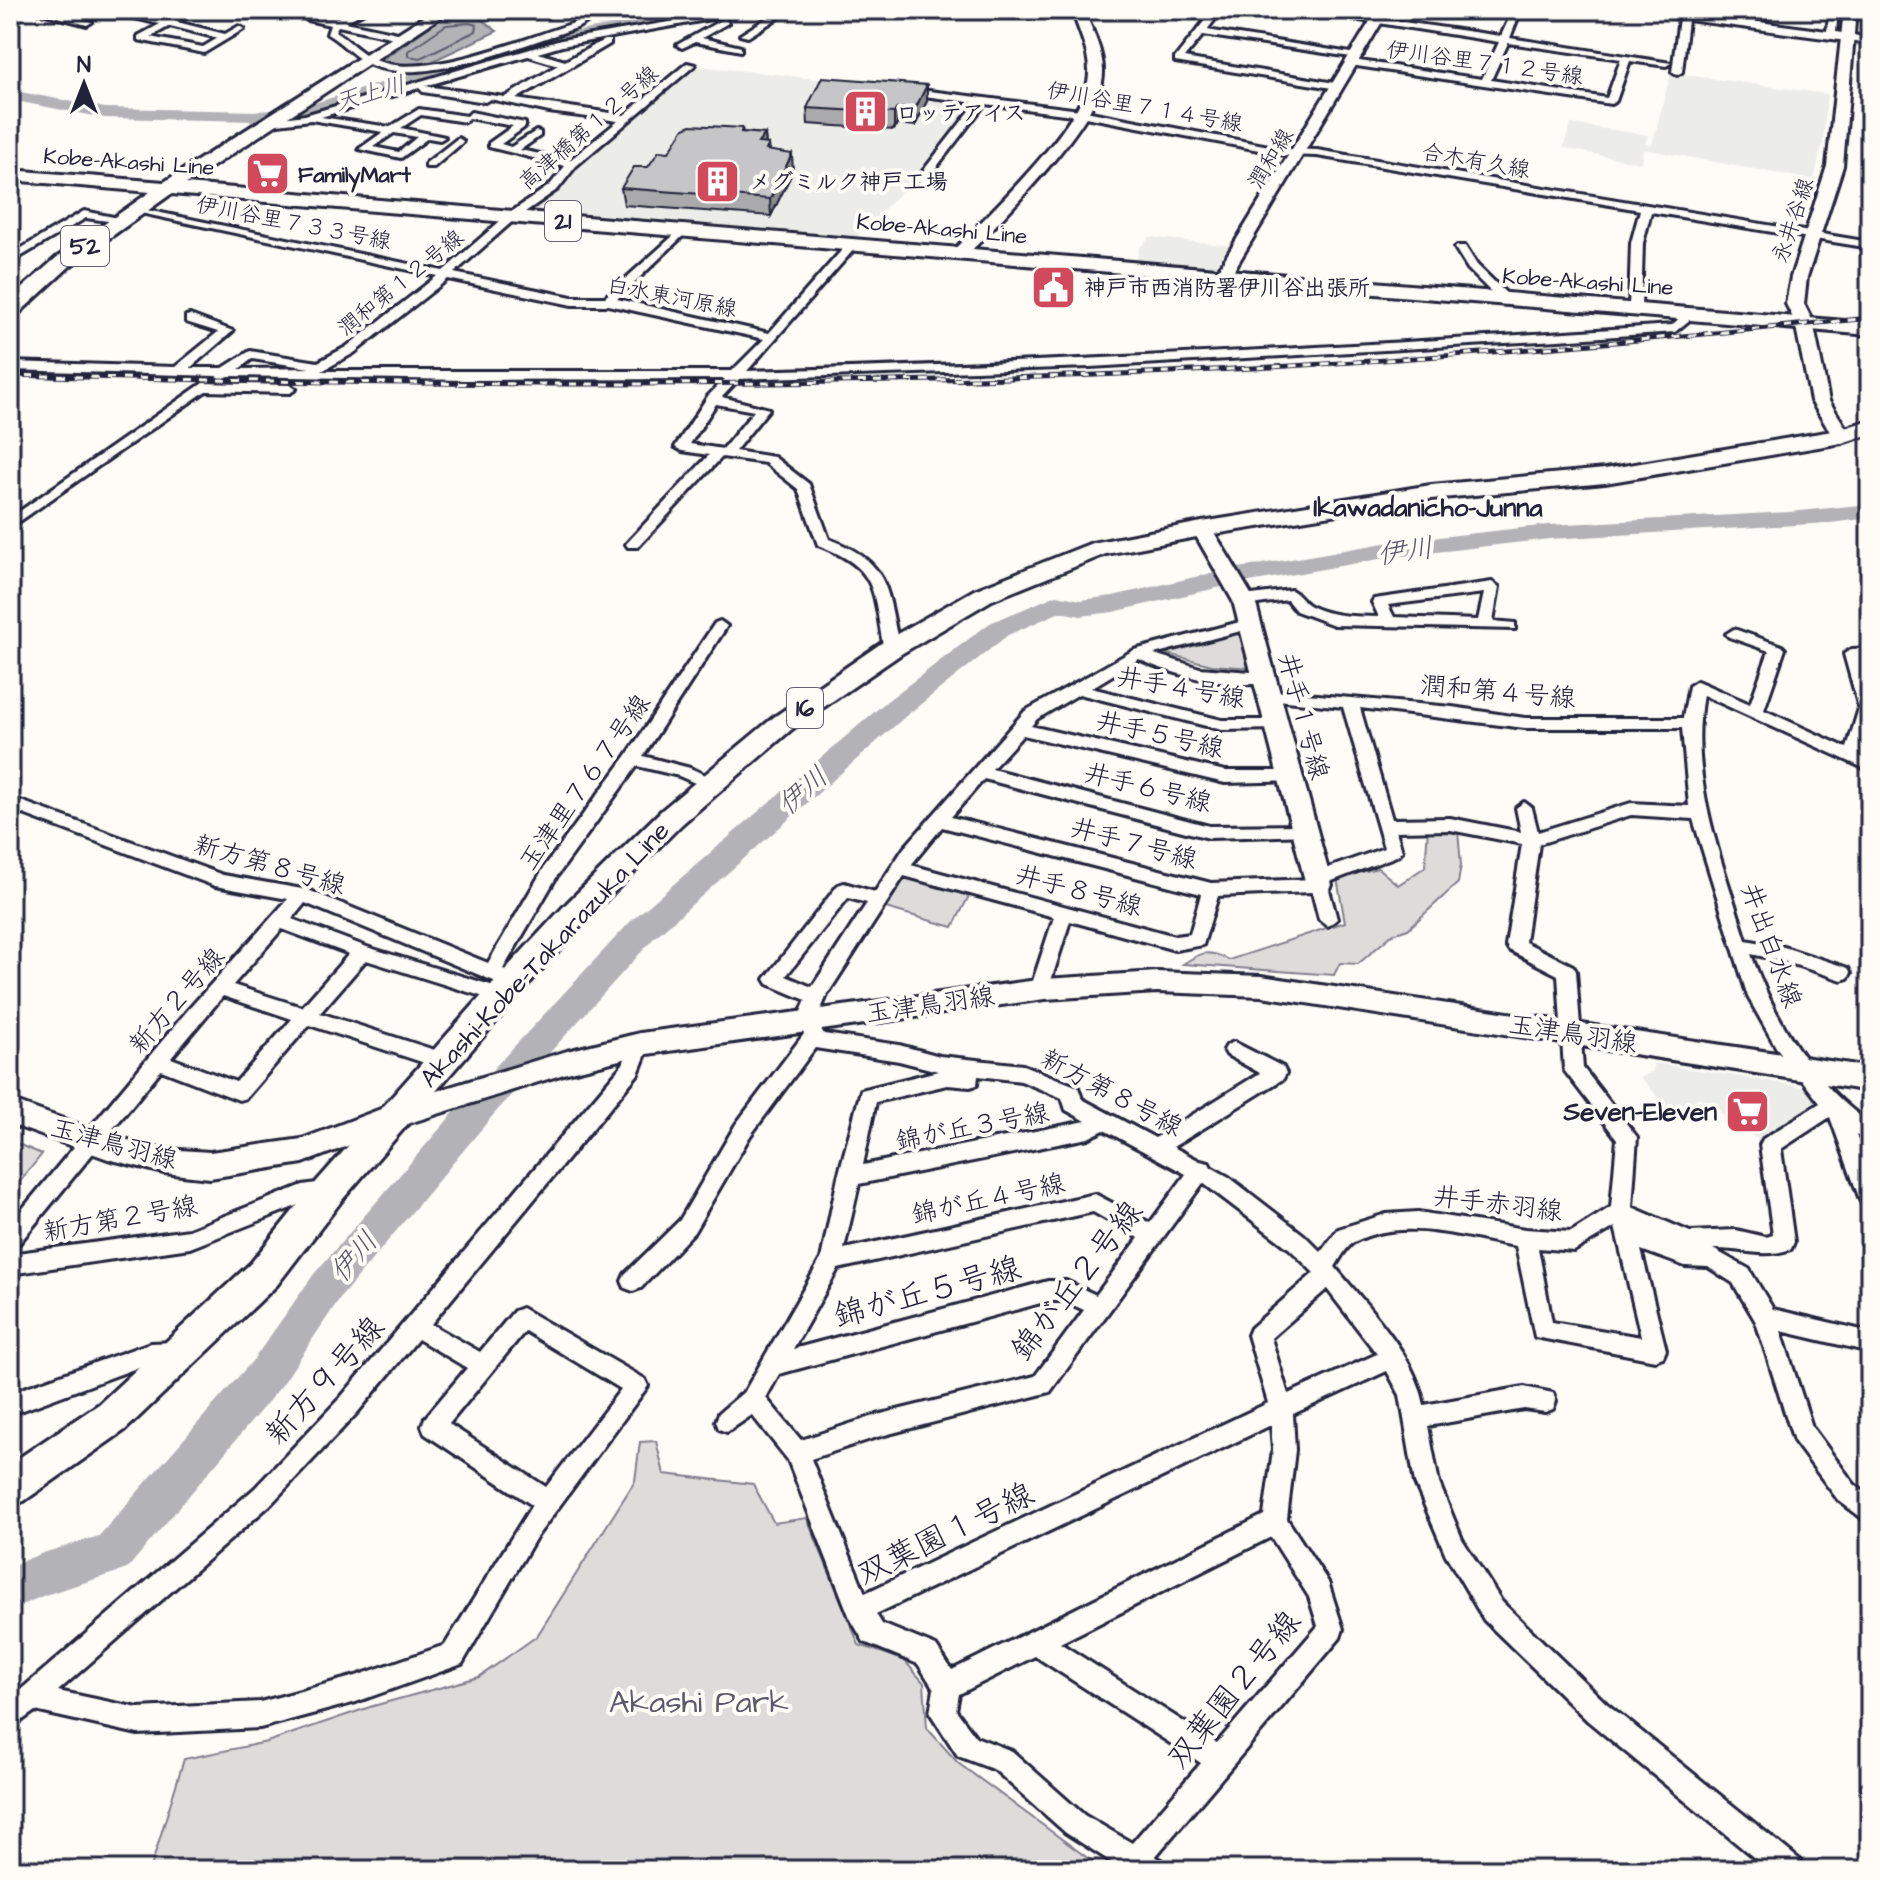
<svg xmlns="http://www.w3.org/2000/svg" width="1880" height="1880" font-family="'Architects Daughter','Klee One',sans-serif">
  <rect width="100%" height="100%" fill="#fdfcf7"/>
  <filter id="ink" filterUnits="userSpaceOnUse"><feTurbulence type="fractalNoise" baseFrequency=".0125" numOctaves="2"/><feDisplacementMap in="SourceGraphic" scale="16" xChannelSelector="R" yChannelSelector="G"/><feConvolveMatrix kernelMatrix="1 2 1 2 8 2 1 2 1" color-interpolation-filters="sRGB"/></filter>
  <g filter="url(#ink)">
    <path fill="#ecece9" d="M590,10h116l-105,18 -9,-6 5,-5z
      M696,66l79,8 199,26 -53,72 -66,66 -330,-27 28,-20 41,-45 42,-28z
      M1671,73l156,21 -4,48 -9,38 -171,-31 -2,14 -78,-15 8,-24 77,11 -3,9 7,1z
      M1150,237l83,9 -11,19 -8,2 -77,-6 2,-13z
      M1653,1063l151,24 18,13 -61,42 -62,-45 -26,17 -33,-37 13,-5z"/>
    <path fill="#dddcdb" stroke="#807f8b" stroke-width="2" d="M1239,632l6,1 7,35 -40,-3 -49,-12z
      M1428,828l30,3 3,34 -3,18 -50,46 -15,5 -35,30 -18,-1 -6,12 -151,-11c18,-12 26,-15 46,-4l116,-38 -8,-44 41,-10 20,17 27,-18z
      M902,877l68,17 -17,33 -71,-20z
      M10,1141l32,13 -32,40z
      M656,1441l8,33 89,10 21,39 33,-5 52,127 45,15 20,23 3,45 31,35 146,107h-960l7,-3 33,-108 83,-17 106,-36 106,-29 58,-41 98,-155 5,-39z"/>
    <path fill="#b2b2b7" stroke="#787885" stroke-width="2" d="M461,15l21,1 -2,2 17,13 -75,35 -43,-4 64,-45z"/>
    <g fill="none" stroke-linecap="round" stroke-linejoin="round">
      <path stroke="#5c5c6d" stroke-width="2" d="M469,23l8,2 -1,6 -56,27 -12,-2v-5l38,-26z"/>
      <path fill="#b2b2b7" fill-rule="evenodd" d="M697,10h35l-8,5 -162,29 -83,21 -180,53 -40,3 -154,-3 -95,-18v-10l95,18 154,3 39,-3 169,-51 95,-23z
        M1870,504v14l-40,5 -281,16 -164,19 -164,29 -108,25 -32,4 -21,-4 -52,23 -101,80 -253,223 -160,176 -154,184 -58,87 -155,184 -82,26 -35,15v-44l33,-13 56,-17 155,-177 60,-85 156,-180 162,-174 255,-219 103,-78 67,-28 24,5 32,-4 108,-25 164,-28 164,-18 241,-13z"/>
      <defs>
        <path id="street" d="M30,10h16l46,12 -5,3z
          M137,10h11l-6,4 25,6 19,-10h11l-20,12 48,12 14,-8 5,3 -40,24 -66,-13v-4l22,-12 -29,-7v-4zM170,26l48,12 -15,9 -53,-10z
          M317,10h11l-10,7c24,5 29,-7 50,-7l-23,12 62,13 -3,5 -66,-14 -3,5c14,9 26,23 41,29 47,21 147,-21 195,-36l12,-6 -7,-8h9l9,8 -17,10c-54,16 -150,58 -204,38 -18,-7 -30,-23 -46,-32l3,-9 -23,-5v-4z
          M741,10h20l-199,36 -24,7 27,8 39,-21h6v4l-94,55 108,16 63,-52 8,2 -119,101 -18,23 -43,30 -61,54 118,24h33l77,-69 6,3 -2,2 -69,66 152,34 79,-90h8v4l-109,124c308,-8 617,-25 925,-46l16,-15 10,3 -23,19 -117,8 -468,27 -351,12 -17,18 47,12 -34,42 39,6 35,27 20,55c63,24 57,51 71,109l-8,5 -8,-5c-12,-58 -4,-79 -66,-103l-20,-56 -33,-26 -43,-6 -84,90h-10l-2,-3 83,-89 -27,-4 -7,-4 33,-51 17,-17 -260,1 -236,-4 -7,3 -6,-3 -206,-6v-8l165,5 43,-35 -32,-10v-6l4,-1 43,16 -43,37h33l27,-17 68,11 28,-15 91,-71 -301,-64 -5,-3 1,-2 311,64 64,-56 43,-30 15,-19 -76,-19v-4l24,-17 -44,-8 -4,4 -44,-7 -20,13 44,9 -5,3 -12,-2 -27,20 -42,-9 24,-17 -72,-12 -41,5 -4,-1v-4l39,-5 256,-75zM528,56l30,9 -53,32 -80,-11zM419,88l4,4 62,10 5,-3 59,13 69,9 -48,39 -50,-10 20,-14v-4l-4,-1 -25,16 -10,-3 24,-17v-4l-54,-11 -4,4 -48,-7 -29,18 -69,-10zM394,133l23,4 -18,15 -26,-5zM448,279l124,26h36l156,34 -32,32h-410l32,-18zM252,359l58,9 -71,1zM716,404l38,7 -31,38 -33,-5z
          M1213,10h9l-15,20 156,25 -5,3 -155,-23 -19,23 157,26v4l-3,1 -163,-27v-4z
          M1296,10h23l182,26 12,-26h8l-11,28 161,25 -5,3 -36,-5 -14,40 -5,3 -261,-39 -2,-2 5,-3 129,19 17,-37zM1508,43l113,16 -14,39 -116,-18z
          M1671,10l156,21 3,-21h8l-2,22 34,6v6l-182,-24 -6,52 -5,3 -5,-3 7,-54 -9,-1z
          M775,13l8,2 -35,22 -8,-2z
          M725,18l3,5 -26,15 39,9v4l-46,-9 -13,6 -5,-3z
          M905,88l175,22 205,39 32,1 553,92v6l-219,-36 -8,31 -2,66 -6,4 -6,-4 2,-66 9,-33 -323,-54 -32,-1 -205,-39 -95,-12 -60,78 -4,1 -5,-3 60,-77 -74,-10 -2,-2z
          M458,138l5,3 -1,2 -28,24h-8v-4z
          M84,211l44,9 -6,3 -36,-5 -76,45v-8z
          M1457,246h8l12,19 32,31v6h-8l-33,-33 -13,-21z
          M203,383l87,2 6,4 -6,4 -84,-2 -196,137v-10z
          M1492,582l7,5 -6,34 22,2v6l-181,-4 -38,-14 -9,-11 -43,6 -7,-5 7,-5 47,-6c9,4 11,12 19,16 22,11 45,10 69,11l-7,-15 2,-3zM1484,593l-6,27 -84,-3 -6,-12z
          M1251,619l7,5 -2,3 -102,27 46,14 64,5 5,1 3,4 -3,4c-34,8 -98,-7 -130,-23l-48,29 131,32h55l6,1 2,4 -2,4 -61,1 -143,-36 -42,25 -6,7 194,45h66l8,6 -2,4 -72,2 -202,-48 -31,34 217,57 96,-1 8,6 -2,4 -102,3 -225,-59 -33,38 260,66 103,-4 6,-8 64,-23 -41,-141 -75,-8 -8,-5 2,-4 190,17 73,11h158l6,-32 8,-5 53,23 19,-53 -40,-14 -3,-3 8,-5 48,17 3,3 -21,61 83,38 12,-40 -15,-54 8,-5 18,-1v8l-9,2c10,37 11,59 1,97l8,3v13l-167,-76c-15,84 19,165 43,245l38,7 64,21 3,5 -3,5 -6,2 -59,-19 -32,-7c23,65 63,131 119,169v19l-14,-7 14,37v37l-7,-3 -3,-6 -30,-83 -49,32 13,93 -3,7c-27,10 -49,-1 -78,0l36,20 24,40 97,23v20l-89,-21 31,96 42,57 16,13v27l-32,-24 -44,-59 -38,-119 -23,-39 -25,-16 -23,-1 -44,-16 25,100 -3,7 -8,3 -120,-23 -19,-91c-50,-8 -114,-30 -162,-4 -8,5 -14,17 -19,25 31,38 80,87 89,138l100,-18 29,6 3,8 -3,8 -8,3 -21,-3 -96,17 11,57 23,56 40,63 104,101 194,157 4,10h-35l-181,-149 -104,-101 -38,-65 -31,-72 -15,-88 -13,-24 -94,43 2,36 -8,69 41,63 15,47 -3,9 -185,219 7,3 4,10h-42l-58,-37 -71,-63 -37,-14 -28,-43 4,-24 -16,-25 -54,-22 -14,-24 -62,-158 -36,-45 -25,17 -8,-3 -3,-8 3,-8 26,-22 76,-132 17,-82 23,-87 77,-19 -39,-10 -84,-13 -65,88 -56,96 -53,56 -8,3 -8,-3 -3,-7 3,-7 55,-54 56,-96 68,-90 -7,-13 9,-21 -38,-16 -3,-5 73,-94 6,-2 31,9 29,-44 121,-137 109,-61zM1360,708l165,20h157l7,78 -58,-3 -93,29 -6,-24 -8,-6 -8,6 5,24 -71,-14 -58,1zM1631,815l62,4 55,178 28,50 44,56 -57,36 -3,6 13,90 -7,2 -30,-7 -46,2 -58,-25 5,-70 -54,-69 -7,-97 -3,-5 -48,-24 14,-98zM942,827l259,67 -11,40 -15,2 -264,-71zM1450,830l72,14 -16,101 3,5 49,25 6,95 53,69 -6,68 -40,25 -46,-3 -107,-17 -32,2 -48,15 -17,23 -17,-17 -75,-58 -18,-10 -2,-4 -9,-2 -27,-14 110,-68 3,-6 -3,-6 -49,-25 -7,3 -3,5 3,5 33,18 -105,65 -73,-39 -4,-12 -55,-22 -83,-9 -41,-11 -75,-11 -8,-13 11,-26 77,-119 150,41 -24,73 2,5h14l2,-5 22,-69 105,29 28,-5 15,-49 94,-4 7,27 9,7 9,-7 -9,-33 4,-5 67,-26 3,-4 -6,-20zM848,898l19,5 -55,84 -26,-11zM978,1076l43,5 41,17 4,12 20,11 -223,44 13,-63 71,-17 23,2 7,-2zM1104,1130l82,44 -36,49 -55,-29 -251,55 15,-65 229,-46zM1203,1183l87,66 24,24 -63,55 -3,7 20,68 -403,190 -54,-134 66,-22 173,-45zM1093,1212l46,26 -43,57 -30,-14h-18l-255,68 45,-80zM1615,1227l2,8 24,102 -89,-15 -14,-74 36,3zM1327,1289l50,65 -89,40 -17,-56zM1048,1301h16l20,9 -49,66 -158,39 -76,25 -35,-42 13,-24zM1271,1425l2,25 -9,65 -312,155 -16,-24 -54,-22 -6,-10zM1271,1537l38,60 9,29 -101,117 -157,-100zM1035,1656l166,107 -69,80 -48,-28 -72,-64 -36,-14 -20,-27 3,-16z
          M720,621l7,5 -84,130 47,12 27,12 2,4 -8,6 -32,-14 -42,-10 -80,110 -54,93 17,7 2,5 -2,5h-14l-201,-83 -13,16 75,28 140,43 2,5 -2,5 -7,2 -134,-42 -46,53 130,42 3,6 -3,6 -7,2 -134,-44 -63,73 -7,2 -78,-30 -144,176 -7,2v-24l177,-213 101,-112 -73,-13 -205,-77v-12l213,78 85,15 180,73 57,-97 82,-111 88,-132zM282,929l67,25 -47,53 -69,-22zM223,996l69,23 -56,63 -65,-24z
          M640,1036l7,3 3,5 -12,30 -207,250 49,28 34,-41 8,-3 123,71 3,7 -113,153 -73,125 -106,38 -96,26 -122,6 -103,-23 -25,18v-30l245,-211 86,-91 282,-333 10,-25zM525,1331l96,58 -75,98 -97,-63zM418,1339l49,29 -42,50 -3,8 3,8 107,71 -87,140 -89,31 -96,26 -122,6 -80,-17 213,-187 86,-91z
          M330,1181l7,3 3,6 -3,6 -33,7 -114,45 -180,26v-20l179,-24 114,-45z
          M178,1342l8,3 3,7 -3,7 -36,4 -140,52v-22l140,-50z"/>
        <path id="secondary" d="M1072,10h12c9,22 23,48 18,72 -10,47 -102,139 -137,175h-12l-2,-3 2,-3c36,-38 124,-120 135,-169 5,-24 -9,-50 -16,-72z
          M1377,10h12l-158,265 -2,4h-12l-2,-4z
          M1844,10h12l-13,156 -36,111 -3,27 9,18 16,79 22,35 -9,6 -7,-2 -24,-39 -16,-79 -9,-18 5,-27 36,-111z
          M1202,523l10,6 43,72 77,284 -4,7 -9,2 -9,-2 -4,-7 -73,-284 -41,-72z
          M1157,972l104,4 609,91v24l-609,-95 -104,-4 -112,7 -405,56 -73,18 -167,53 -97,37 -93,15 -46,-5 -56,-14 -98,-35v-24l98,35 56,14 46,3 92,-13 92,-35 173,-53 73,-18 405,-54z"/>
        <path id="primary" d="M434,10h17l-265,174 1684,139v12l-1699,-141 -101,72 -53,49 -7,2v-18l46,-41 94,-66 -140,-12v-10l154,12z
          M1870,420v14l-28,9 -237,40 -174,16 -229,37 -96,18 -114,46 -91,54 -109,75 -110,95 -95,95 -63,70 -182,211 -65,85 -152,145 -101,71 -14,5v-42l89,-60 152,-141 67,-83 184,-207 65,-70 95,-93 112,-93 109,-75 91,-52 118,-47 110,-21 229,-37 174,-16 233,-39z"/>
      </defs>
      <use href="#street" stroke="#22223b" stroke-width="6"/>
      <use href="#secondary" stroke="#22223b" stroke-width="6"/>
      <use href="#primary" stroke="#22223b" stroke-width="6"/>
      <use href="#street" fill="#fdfcf7" fill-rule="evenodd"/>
      <use href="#secondary" fill="#fdfcf7" fill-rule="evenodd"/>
      <use href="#primary" fill="#fdfcf7" fill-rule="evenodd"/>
      <defs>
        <path id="rail" d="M10,375c387,11 773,14 1160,-3 234,-10 467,-31 700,-54"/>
      </defs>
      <use href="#rail" stroke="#22223b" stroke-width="5"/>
      <use href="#rail" stroke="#fdfcf7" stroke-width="3" stroke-dasharray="8" stroke-linecap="butt"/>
    </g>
    <path fill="#aaaaac" stroke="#22223b" stroke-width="2" d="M927,85v16l-12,25 -18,-2 -3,6 -86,-6 -1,-16z
      M742,128l1,4 22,2 1,10 4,7 23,20 -22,45 -147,-11 -3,-17 48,-36z"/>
    <path fill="#8b8b8c" stroke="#22223b" stroke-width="2" d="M927,85v16l-12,25v-17z
      M897,108v16l-3,6v-17z
      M765,134l1,16 3,-6 2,17 -13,-18z
      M792,154l1,17 -22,45 -1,-17z"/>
    <path fill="#c6c6c8" stroke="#22223b" stroke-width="2" d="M822,77l105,8 -12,24 -18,-1 -3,5 -87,-5z
      M691,125l51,3 -1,4 24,2 -7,9 11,1 -3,6 26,4 -22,45 -149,-11 13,-21h14l11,-16 10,1 15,-24z"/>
  </g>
  <defs>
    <symbol id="building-square" viewBox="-11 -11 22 22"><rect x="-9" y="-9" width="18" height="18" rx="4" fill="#d1495b" stroke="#fdfcf7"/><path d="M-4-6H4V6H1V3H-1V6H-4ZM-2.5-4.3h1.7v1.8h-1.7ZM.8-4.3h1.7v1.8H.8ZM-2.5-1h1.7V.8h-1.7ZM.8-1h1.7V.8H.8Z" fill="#fff"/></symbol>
    <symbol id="supermarket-square" viewBox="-11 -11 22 22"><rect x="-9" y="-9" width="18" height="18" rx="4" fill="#d1495b" stroke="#fdfcf7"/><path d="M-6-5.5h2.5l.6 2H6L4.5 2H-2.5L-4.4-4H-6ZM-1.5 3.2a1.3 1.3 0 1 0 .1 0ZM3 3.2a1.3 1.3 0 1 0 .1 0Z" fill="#fff"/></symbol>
    <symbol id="civic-square" viewBox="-11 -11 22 22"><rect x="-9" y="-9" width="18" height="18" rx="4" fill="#d1495b" stroke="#fdfcf7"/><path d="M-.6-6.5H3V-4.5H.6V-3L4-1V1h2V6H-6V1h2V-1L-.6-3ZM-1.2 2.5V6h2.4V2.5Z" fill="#fff"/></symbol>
  </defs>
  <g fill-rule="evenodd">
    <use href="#building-square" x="840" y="86" width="51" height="51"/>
    <use href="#supermarket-square" x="242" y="148" width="51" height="51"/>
    <use href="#building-square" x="692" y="156" width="51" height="51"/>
    <use href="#civic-square" x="1028" y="262" width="51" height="51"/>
    <use href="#supermarket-square" x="1722" y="1086" width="51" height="51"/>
  </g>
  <g text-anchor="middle" stroke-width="8" stroke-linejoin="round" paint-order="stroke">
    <g font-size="22" fill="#22223b" stroke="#fdfcf7">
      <text transform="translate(1485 62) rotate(8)" y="8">伊川谷里７１２号線</text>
      <text transform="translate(1145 106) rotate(10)" y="8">伊川谷里７１４号線</text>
      <text transform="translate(588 127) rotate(-41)" y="8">高津橋第１２号線</text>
      <text transform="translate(1270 158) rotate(-59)" y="8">潤和線</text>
      <text transform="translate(1476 160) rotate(10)" y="8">合木有久線</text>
      <text transform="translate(129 161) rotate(4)" y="8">Kobe-Akashi Line</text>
      <text transform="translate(1792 220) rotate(-72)" y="8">永井谷線</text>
      <text transform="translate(294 222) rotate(11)" y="8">伊川谷里７３３号線</text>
      <text transform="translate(942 228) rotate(5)" y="8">Kobe-Akashi Line</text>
      <text transform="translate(1588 281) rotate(4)" y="8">Kobe-Akashi Line</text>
      <text transform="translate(400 282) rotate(-39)" y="8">潤和第１２号線</text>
      <text transform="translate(672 296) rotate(11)" y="8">白水東河原線</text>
    </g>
    <g font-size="22" font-weight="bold" fill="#22223b" stroke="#fdfcf7" text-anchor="start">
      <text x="896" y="120">ロッテアイス</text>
      <text x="298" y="182">FamilyMart</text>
      <text x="749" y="189">メグミルク神戸工場</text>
      <text x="1084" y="295">神戸市西消防署伊川谷出張所</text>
    </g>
    <g font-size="24" font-style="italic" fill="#545466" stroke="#fdfcf7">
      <text transform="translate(370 93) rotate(-16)" y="8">天上川</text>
    </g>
    <g fill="#fdfcf7" stroke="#646373" stroke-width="2">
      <rect x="545" y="201" width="36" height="40" rx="6"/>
      <rect x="61" y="226" width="48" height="40" rx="6"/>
      <rect x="787" y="688" width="36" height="40" rx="6"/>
    </g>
    <g font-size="24" font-weight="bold" fill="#22223b">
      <text x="563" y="229">21</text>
      <text x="85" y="254">52</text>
      <text x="805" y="716">16</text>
    </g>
    <g font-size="26" font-weight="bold" fill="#22223b" stroke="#fdfcf7">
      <text x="1428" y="516">Ikawadanicho-Junna</text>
    </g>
    <g font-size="26" fill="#22223b" stroke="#fdfcf7">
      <text transform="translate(1181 687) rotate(10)" y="9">井手４号線</text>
      <text transform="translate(1498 691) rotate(5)" y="9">潤和第４号線</text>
      <text transform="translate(1304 716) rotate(75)" y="9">井手１号線</text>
      <text transform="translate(1160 734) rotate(13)" y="9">井手５号線</text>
      <text transform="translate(584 782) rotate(-55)" y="9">玉津里７６７号線</text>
      <text transform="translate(1148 787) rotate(14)" y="9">井手６号線</text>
      <text transform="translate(1134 843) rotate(15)" y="9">井手７号線</text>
      <text transform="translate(270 864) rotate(16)" y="9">新方第８号線</text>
      <text transform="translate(1079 890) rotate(15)" y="9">井手８号線</text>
      <text transform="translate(1772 945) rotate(70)" y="9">井出白水線</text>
      <text transform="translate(544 954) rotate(-47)" y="9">Akashi-Kobe-Takarazuka Line</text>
      <text transform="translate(176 1000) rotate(-49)" y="9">新方２号線</text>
      <text transform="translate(930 1004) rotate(-8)" y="9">玉津鳥羽線</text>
      <text transform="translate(1573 1033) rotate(9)" y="9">玉津鳥羽線</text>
      <text transform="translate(1112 1092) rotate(28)" y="9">新方第８号線</text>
      <text transform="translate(972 1126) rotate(-11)" y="9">錦が丘３号線</text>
      <text transform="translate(114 1143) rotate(15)" y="9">玉津鳥羽線</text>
      <text transform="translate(988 1198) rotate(-12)" y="9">錦が丘４号線</text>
      <text transform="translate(1498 1203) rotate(7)" y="9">井手赤羽線</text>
      <text transform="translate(120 1218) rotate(-10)" y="9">新方第２号線</text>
    </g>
    <g font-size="26" font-weight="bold" fill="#22223b" stroke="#fdfcf7" text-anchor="end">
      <text x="1717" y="1120">Seven-Eleven</text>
    </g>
    <g font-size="28" font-style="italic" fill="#545466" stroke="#fdfcf7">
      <text transform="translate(1405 550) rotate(-8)" y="10">伊川</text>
      <text transform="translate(802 790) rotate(-41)" y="10">伊川</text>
      <text transform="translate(353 1256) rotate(-49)" y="10">伊川</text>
    </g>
    <g font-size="32" fill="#22223b" stroke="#fdfcf7">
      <text transform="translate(1076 1280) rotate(-52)" y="11">錦が丘２号線</text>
      <text transform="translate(927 1291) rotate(-15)" y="11">錦が丘５号線</text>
      <text transform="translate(324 1380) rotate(-48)" y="11">新方９号線</text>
      <text transform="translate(945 1533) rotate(-26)" y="11">双葉園１号線</text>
      <text transform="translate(1233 1689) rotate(-51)" y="11">双葉園２号線</text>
    </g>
    <g font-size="32" fill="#5a5a6b" stroke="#fdfcf7">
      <text x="699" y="1712">Akashi Park</text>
    </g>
  </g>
  <rect width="1880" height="1880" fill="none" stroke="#fdfcf7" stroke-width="40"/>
  <rect x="20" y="20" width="1840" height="1840" fill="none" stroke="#22223b" stroke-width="3" filter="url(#ink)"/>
  <g transform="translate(84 84)" stroke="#fdfcf7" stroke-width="6" paint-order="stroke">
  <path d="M0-6L14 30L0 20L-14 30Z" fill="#22223b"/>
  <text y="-12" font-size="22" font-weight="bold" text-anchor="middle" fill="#22223b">N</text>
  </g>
</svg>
